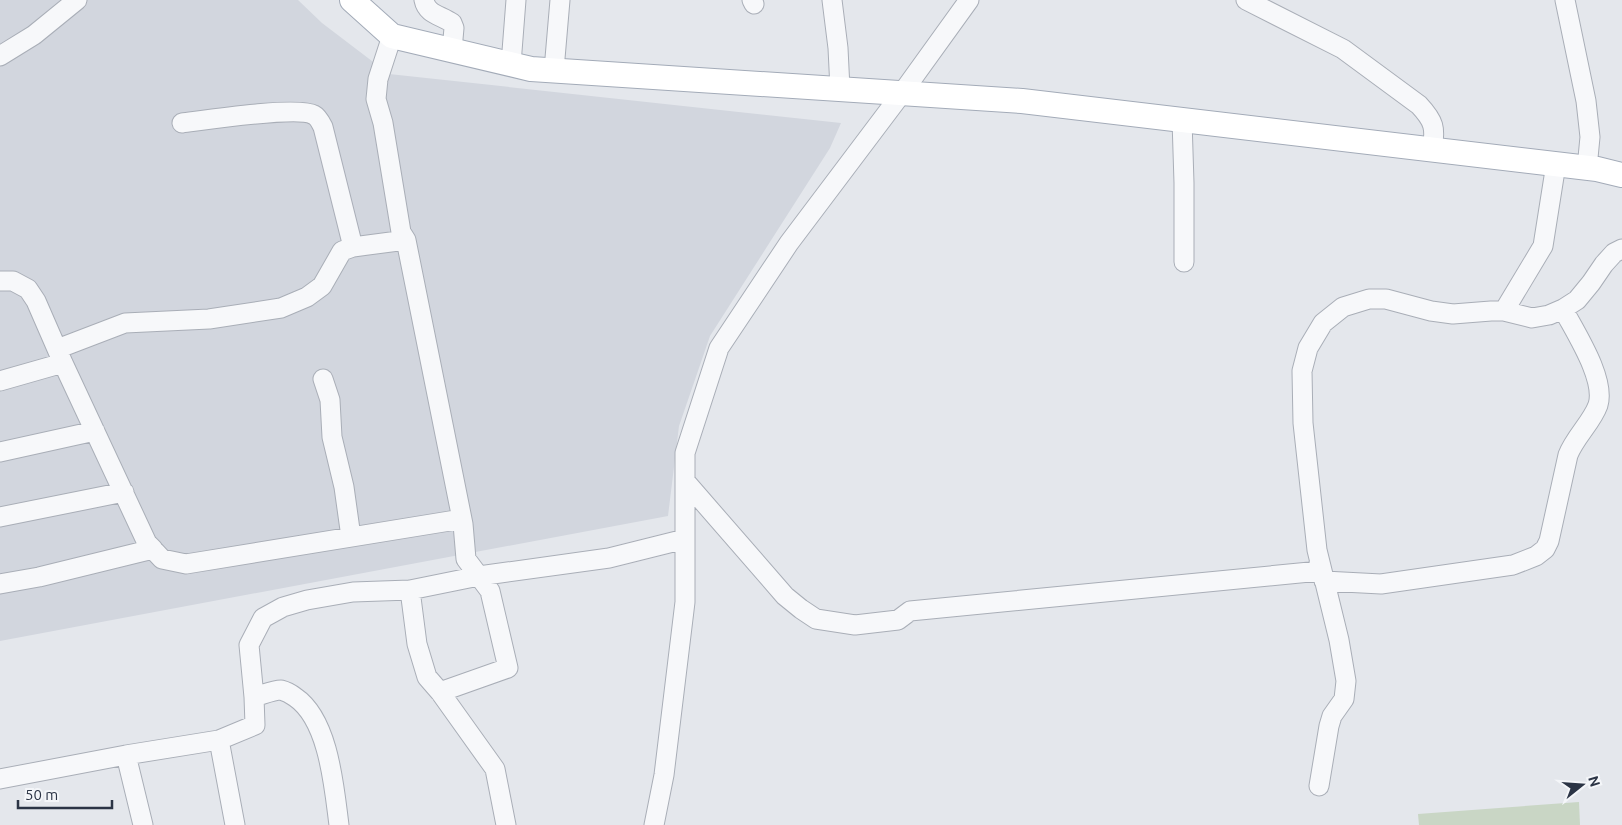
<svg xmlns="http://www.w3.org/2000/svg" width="1622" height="825" font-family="Ubuntu,sans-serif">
  <rect width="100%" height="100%" fill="#e4e7ec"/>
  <path fill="#d2d6de" d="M0,0h298l24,23 67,51 452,49 -11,25 -120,188 -31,90 -11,90 -668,125z"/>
  <path fill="#c9d6c5" d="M1579,802l1,23h-161l-1,-11z"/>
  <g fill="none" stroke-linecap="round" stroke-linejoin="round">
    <defs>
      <path id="minor" d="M424,0c3,15 17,15 28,23l2,5 -2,22
        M752,0l2,4
        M832,0l6,48 2,41
        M1246,0l97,49 76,56c15,16 17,23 13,45
        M1565,0l21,101 4,36 -3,31
        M392,36l-14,43 -2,20 7,24 18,109 5,8 57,284 3,35 24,32 18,77 -68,24
        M0,56l34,-21 43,-35
        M511,64l5,-64
        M554,70l6,-70
        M1182,120l2,63v79
        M182,123c24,-3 116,-17 132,-8 4,2 7,8 9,12l30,120
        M0,281h13l15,8 8,12 27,62 84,180 15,16 24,5 276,-45
        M1504,311l39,-65 13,-82
        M57,349l68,-26 84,-4 72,-11 26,-11 15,-11 20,-35 11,-4 53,-7
        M323,379l7,21 2,37 12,50 7,50
        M0,381l63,-18
        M0,452l95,-21
        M685,481l100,115 16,13 15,10 39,6 43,-5 12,-9 410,-40 -1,-8
        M0,517l124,-25
        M1324,581l57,3 132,-19 23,-9 9,-7 4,-8 19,-86c7,-18 24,-33 30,-50 8,-26 -23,-73 -35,-96
        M0,584l39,-7 114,-28 -6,-6
        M410,590l7,54 10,33 13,15 55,77 11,56
        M254,697c8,-2 19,-7 27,-7 4,1 10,4 14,7 34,23 39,90 44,128
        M219,740l16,85
        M126,755l17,70
        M0,779l126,-24 93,-15 36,-15 -1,-28 -5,-52 14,-27 20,-11 24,-7 46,-8 57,-2 69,-14 130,-18 76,-19
        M1319,786l10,-60 3,-10 12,-17 2,-18 -7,-41 -22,-90 -14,-127 -1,-52 6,-23 15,-25 20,-16 26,-8h17l45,12 22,3 38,-3h13l28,7 17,-3 14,-6 14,-9 14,-17 13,-19 10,-11 8,-4
        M654,825l10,-50 21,-173v-149l34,-105 70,-105 113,-150 67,-93"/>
      <path id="major" d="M352,0l40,36 139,33 491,32 575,68 25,6"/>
    </defs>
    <use href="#minor" stroke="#a9aeb7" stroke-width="21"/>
    <use href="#major" stroke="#a3abb8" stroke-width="26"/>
    <use href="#minor" stroke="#f7f8fa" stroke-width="19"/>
    <use href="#major" stroke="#fff" stroke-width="24"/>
  </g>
  <g transform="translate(1582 785) rotate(73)" stroke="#f4f6f9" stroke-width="4" paint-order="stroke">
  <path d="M0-4L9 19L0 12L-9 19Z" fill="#2b3445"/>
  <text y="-8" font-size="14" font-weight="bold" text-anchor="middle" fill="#2b3445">N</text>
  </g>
  <path d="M18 800v8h94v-8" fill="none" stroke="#2b3445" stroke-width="2.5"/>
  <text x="25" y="800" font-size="15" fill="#2b3445" stroke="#f4f6f9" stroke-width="4" paint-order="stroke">50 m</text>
</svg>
